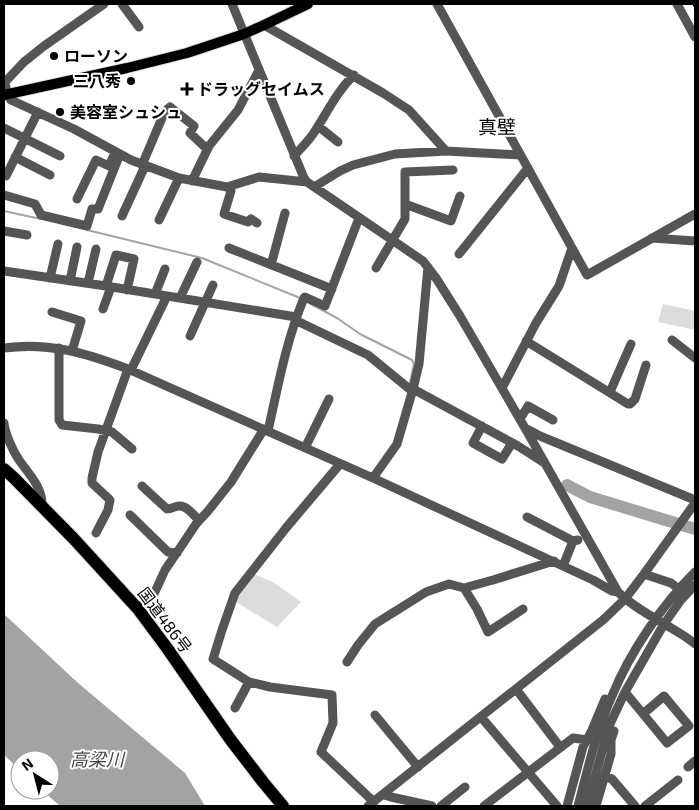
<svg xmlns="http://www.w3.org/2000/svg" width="699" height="810" font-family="'Exo 2','Noto Sans JP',sans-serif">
  <rect width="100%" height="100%" fill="#fff"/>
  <path fill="#dcdcdc" d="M663,304l32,7v19l-37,-8z
    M251,573l22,9 28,20 -24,25 -41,-25 2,-9z"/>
  <path fill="#a3a3a3" d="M4,614l74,69 107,90 20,33h-145l-18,-16h8v-30h-30v10l-16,-15z"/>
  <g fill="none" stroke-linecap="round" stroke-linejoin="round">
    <path stroke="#a3a3a3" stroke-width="2" d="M4,211l37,8
      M87,230l115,28 98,40
      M309,303l28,15 23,16 52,26 2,4 -4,18 1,2"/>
    <path stroke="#a3a3a3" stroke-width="12" d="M567,485l23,12 105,32"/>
    <defs>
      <path id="major" d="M4,95l123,-27 60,-15 57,-19 20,-9 44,-21"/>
      <path id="highway" d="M4,469l10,9 60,61 64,70 29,39 63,91 33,43 20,24"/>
    </defs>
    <use href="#major" stroke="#dbdbdb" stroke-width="12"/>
    <use href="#highway" stroke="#dbdbdb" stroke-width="14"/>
    <path stroke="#555" stroke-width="9" d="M122,4l17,23
      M232,4l72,174 3,4 116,79 13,17 24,38 65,112 93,164c13,13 31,23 48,33 10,6 20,11 29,19
      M437,4l150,271 108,-61
      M677,4l18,33
      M264,25l119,68 26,17 37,41
      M4,80l1,2 2,12 4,6 63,29 57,31 48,18 48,9 32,-10 48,5
      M5,82l19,-20 20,-16 60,-42
      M318,126l20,16
      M4,128l56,28
      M294,156c7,-8 15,-15 21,-25 12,-18 22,-40 39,-56
      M15,157l35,18
      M142,165l23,-54 5,-4 24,19 -4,7 17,16
      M6,176l32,-64
      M192,181l17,-35 29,-36 21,-40
      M229,187l2,4 -7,23 24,8 3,-3 6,4
      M314,187l26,-16 13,-6 42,-11 51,-3 74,4
      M4,195l31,9 6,11 46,11 5,-17h6l22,-55
      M77,199l19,-39 13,6 4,-9
      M405,204l46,17 9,-25
      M122,216l23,-50
      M159,220l20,-42
      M4,231l23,4
      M652,238l43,3
      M229,248l103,41
      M459,254l69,-86
      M271,265l14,-52
      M376,268l29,-49v-47l48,-2
      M4,271l102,15 190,31
      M50,278l8,-34
      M70,281l7,-34
      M88,283l8,-34
      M106,286l10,-31 18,4 -7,31
      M155,294l10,-25
      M180,298l17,-36
      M103,309l8,-22
      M52,312l29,9 -9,30
      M295,320l73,35 44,36
      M190,336l23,-51
      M672,340l23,18
      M526,341l102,63h2l5,-5 11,-34
      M4,348c45,-6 82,5 124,21l245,109 220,102 19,11 6,1
      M59,348v72l3,5 36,4 14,3 20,17
      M131,370l36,-74
      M502,388l34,-65 23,-37 13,-38
      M413,389l105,57 25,16
      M610,392l21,-48
      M520,419l8,-13 25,14
      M4,423c1,11 9,28 15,37 10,14 24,28 23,46
      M482,426l-9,17 29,16 10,-16
      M525,428l15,8 155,64
      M268,431c10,-45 18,-90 36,-133l1,-1 20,9 34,-88
      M305,448l24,-49
      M340,464l-54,64 -51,65 -13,37 -9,29 36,23 21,5 62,8 1,28 -12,29 53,50
      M373,478l24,-34 16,-55 6,-25 9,-97
      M142,486l25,23c5,0 8,-3 12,-3 8,-1 15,10 20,14
      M130,515l38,37 9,1
      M527,517l46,24
      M96,533l12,-23 2,-10 -18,-17v-5l6,-26 30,-83
      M563,566l10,-25 5,-1
      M644,574l27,9 8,6
      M464,588l13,21 11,23 35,-23
      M138,609l16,-15 11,-24 17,-25 14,-21 12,-13 23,-29 33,-53
      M347,662l11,-17 17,-21 51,-32 23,-8 15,4 29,-8 61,-19
      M516,689l44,58
      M625,692l42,51 22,-17 -25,-30 -21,18
      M235,708l14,-26
      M375,715l43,52
      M481,717l76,89
      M688,767l7,-6
      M604,776l8,3 23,27
      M384,795l7,2 41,9
      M368,806l235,-186 22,-21 19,-25 51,-71
      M441,806l24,-19
      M484,806l89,-68 14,2
      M567,806l16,-59 9,-17 13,-31
      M578,806c10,-37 18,-75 34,-110 18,-44 50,-91 83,-124
      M587,806l22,-80 16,-34 39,-68 17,-24 14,-15
      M596,806l15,-52v-14l3,-9
      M645,806l33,-26"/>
    <use href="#major" stroke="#000" stroke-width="10"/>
    <use href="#highway" stroke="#000" stroke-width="12"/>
    <path stroke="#000" stroke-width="2" stroke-dasharray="8 2.5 1 2.5" stroke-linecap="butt" d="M693,4l2,3"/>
  </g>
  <g fill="#000" stroke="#fff" stroke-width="2">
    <circle cx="54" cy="56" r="5"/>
    <circle cx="131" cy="81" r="5"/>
    <path d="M184.5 81.5h5v5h5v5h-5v5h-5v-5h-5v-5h5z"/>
    <circle cx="60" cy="112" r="5"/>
  </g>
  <g text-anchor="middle" stroke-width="4" stroke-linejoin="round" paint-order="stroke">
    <g font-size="16" font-weight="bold" fill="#000" stroke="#fff" text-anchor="start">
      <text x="64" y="62">ローソン</text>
      <text x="121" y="87" text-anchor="end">三八秀</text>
      <text x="197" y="95">ドラッグセイムス</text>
      <text x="70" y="118">美容室シュシュ</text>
    </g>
    <g font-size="16" fill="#000" stroke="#fff">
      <text transform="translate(165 620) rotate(53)" y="6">国道486号</text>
    </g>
    <g font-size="18" font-style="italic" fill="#444" stroke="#fff">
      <text x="97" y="766">高梁川</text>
    </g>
    <g font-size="19" fill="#000" stroke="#fff">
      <text x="497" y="134">真壁</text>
    </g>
  </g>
  <rect width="699" height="810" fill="none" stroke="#000000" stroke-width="10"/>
  <g transform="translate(35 775) rotate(324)"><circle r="24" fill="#ffffff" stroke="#999999"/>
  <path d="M0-4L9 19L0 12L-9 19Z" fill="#000000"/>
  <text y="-8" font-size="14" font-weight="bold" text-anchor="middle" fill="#000000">N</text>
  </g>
</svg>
